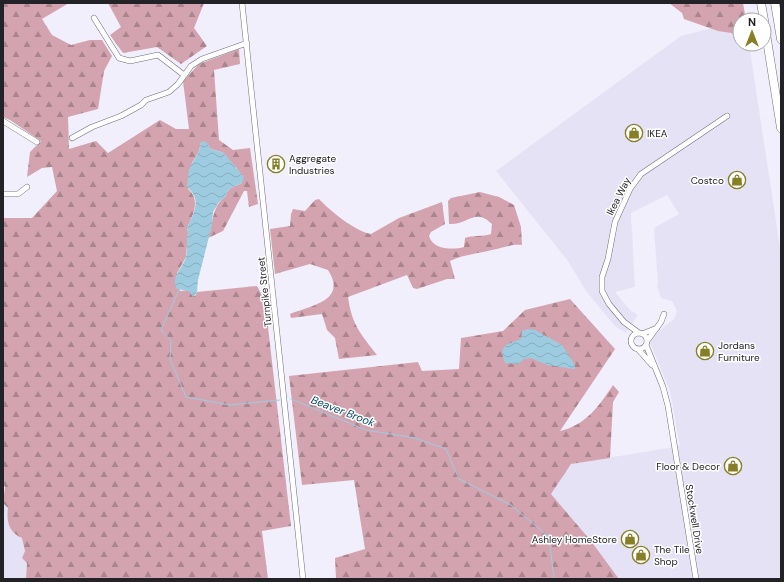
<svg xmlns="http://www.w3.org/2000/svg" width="784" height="582" font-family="'DM Sans',sans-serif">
  <defs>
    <pattern id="forest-firs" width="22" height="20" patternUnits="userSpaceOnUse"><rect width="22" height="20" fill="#d3a4af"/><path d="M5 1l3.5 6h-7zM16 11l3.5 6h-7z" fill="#ab858e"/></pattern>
    <pattern id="water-waves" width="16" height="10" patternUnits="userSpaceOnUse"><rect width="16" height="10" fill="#9dcce1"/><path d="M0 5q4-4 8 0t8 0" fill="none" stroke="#87afc1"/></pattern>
  </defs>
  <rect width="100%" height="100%" fill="#f1effb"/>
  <path fill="#e6e2f6" d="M712,28l24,7 4,3v6h9l32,210v325h-162l-28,-38 -40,-47 20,-30 109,-18 -10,-55 -20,-48 4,-8 20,-16 3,-8 -5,-10 -11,-3 -4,-12 1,-2 -4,-56 25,-14 -12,-19 -36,18 4,74 -20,5 15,18 8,5 -12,18 -11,-7 -29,-35 -18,-30 -72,-90 185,-135z
    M3,503l5,4v16l14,15 3,8 -1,9 3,8 -1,16h-23z"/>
  <path fill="url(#forest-firs)" d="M3,3h66l-27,16 10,16 19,10 19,-5h12l10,16 -8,15 -6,38 -30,8 1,32 27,-8 12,12 52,-33 16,9h13l-6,-48 16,-17 40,-15 1,15 -26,6 5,70 14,10 17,-2 8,56 -9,3 -2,-16h-3l-21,40 -15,7c6,-16 3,-31 18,-42l1,-4 4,-4 11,-5v-8l-4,-2 -1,-5 -8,-7 -5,-8 -13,-4 -10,-7 -2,9 -7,12 -4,26c13,11 5,26 -1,39l1,4 -2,25 -9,16 3,18 9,-1 6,6 2,-4 60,-6 8,15 26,225 -29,5 6,48h-242l1,-16 -5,-5 3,-7 -3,-13c-13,-5 -16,-17 -14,-30l-5,-5 2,-16 -2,-3v-266h29l25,-27 -5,-24 -10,1 -15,9 3,-25 11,-11 -31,-21 -7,-3z
    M108,3h96l-10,25 13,18 -26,18 -24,-17 -34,6 -13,-18 11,-8z
    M669,3h74l3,17h-6v18l-9,-5 -13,-2 -34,-12 -2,-6z
    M480,192l19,5 15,8 7,22 1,18c-11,-1 -19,3 -30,5 -15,4 -27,4 -42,11l5,18h-8l-30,10 -4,-1 -6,-13 -59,22c4,28 12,36 29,58l-38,4 -4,-21 -8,-8 -5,-16 -31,4 -1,-4c20,-8 58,-13 38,-44l-18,-6 -35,10 -5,-45 20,-3 1,-12 2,-5 12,2 10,-11 4,-1c11,12 36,32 52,35l28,-16 43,-16 3,22 -14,8 -2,4c4,14 24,14 35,11l1,-9c8,-3 17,-1 26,-4l1,-10c-18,-17 -23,1 -43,0l-1,-23 3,-3z
    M570,299l45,50 -55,82c26,-6 39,-25 53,-46l6,7 -6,10 -3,56 -39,6 -20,30 40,47 28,38h-283l-1,-21 30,-9 -11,-69 -52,5 -13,-109 129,-14 4,9 37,-2 2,-31 42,-7 22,-21z"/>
  <path fill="url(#water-waves)" d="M204,141l3,2 4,6 13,4 20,24 -2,6 -11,5 -4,4 -1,4 -7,6 -6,10 -1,13 -14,55 -1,12 -4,5 -4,-6 -12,-2c-7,-12 6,-21 9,-32 2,-8 0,-17 2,-25l-1,-4c4,-9 13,-24 6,-34 -2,-4 -4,-4 -6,-8l2,-17 10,-18 2,-9z
    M528,329l7,1 27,15 13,20v4l-28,-4 -16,-7 -7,1 -6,5 -13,-1c-7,-19 2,-18 16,-24l1,-8z"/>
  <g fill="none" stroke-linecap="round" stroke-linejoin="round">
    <path stroke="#9dcce1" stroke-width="1" d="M179,290l-18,40 10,11 -1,18 16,38 44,8 50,-5
      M291,399l75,31 49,8 31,11 13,30 52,26 38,32 5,42"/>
    <defs>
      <path id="minor" d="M242,3l61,576
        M94,18l25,40 11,3 28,-6 26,20
        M3,121l34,21
        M72,138l20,-11 29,-11 20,-11 5,-5 23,-8 9,-8 13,-18 11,-7 45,-16
        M3,194h15l9,-7
        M639,333l-15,-11 -15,-18 -7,-13v-14l6,-18 7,-37 15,-33 11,-15 86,-58
        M631 341a8 8 0 1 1 16 0a8 8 0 1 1-16 0Z
        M642,334l15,-6
        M647,341l14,-19 3,-8
        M646,345l17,42 5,19 28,173
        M638,349l14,16"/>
      <path id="highway" d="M761,3l3,17
        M775,3l6,36
        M764,21l17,107"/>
    </defs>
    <use href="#minor" stroke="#6e6c76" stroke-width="6"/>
    <use href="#highway" stroke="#6e6c76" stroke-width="9"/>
    <use href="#minor" stroke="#fff" stroke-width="5"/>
    <use href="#highway" stroke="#fff" stroke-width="8"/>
  </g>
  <defs>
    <symbol id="shop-ring" viewBox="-11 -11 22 22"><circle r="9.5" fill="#fff" stroke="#867f26" stroke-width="1.5"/><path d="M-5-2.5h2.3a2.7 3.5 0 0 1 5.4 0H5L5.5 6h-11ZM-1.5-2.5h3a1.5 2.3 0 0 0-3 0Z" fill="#867f26"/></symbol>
    <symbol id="building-ring" viewBox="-11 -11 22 22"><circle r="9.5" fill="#fff" stroke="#867f26" stroke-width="1.5"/><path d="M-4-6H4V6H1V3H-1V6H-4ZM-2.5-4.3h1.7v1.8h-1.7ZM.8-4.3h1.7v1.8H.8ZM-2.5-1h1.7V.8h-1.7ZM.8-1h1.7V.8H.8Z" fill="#867f26"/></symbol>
  </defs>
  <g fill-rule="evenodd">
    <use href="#shop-ring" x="624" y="123" width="20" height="20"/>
    <use href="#building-ring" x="266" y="154" width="20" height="20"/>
    <use href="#shop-ring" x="727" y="170" width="20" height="20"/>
    <use href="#shop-ring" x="695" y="341" width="20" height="20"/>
    <use href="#shop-ring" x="723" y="456" width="20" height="20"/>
    <use href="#shop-ring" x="620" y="529" width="20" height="20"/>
    <use href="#shop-ring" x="631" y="545" width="20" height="20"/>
  </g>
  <g text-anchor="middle" stroke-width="3" stroke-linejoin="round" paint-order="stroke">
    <g font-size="10" fill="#232227" stroke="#fff" text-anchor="start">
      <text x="647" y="137">IKEA</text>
      <text x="289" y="162">Aggregate<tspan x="289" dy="12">Industries</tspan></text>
      <text x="724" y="184" text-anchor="end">Costco</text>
      <text x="718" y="349">Jordans<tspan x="718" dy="12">Furniture</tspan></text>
      <text x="720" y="470" text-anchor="end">Floor &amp; Decor</text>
      <text x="617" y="543" text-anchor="end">Ashley HomeStore</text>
      <text x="654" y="553">The Tile<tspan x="654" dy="12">Shop</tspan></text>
    </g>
    <g font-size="10" fill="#232227" stroke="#fff">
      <text transform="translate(618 196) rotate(-63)" y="4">Ikea Way</text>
      <text transform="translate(264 292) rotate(-96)" y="4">Turnpike Street</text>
      <text transform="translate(695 519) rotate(81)" y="4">Stockwell Drive</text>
    </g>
    <g font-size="11" font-style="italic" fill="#0a4b61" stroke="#fff">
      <text transform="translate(343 411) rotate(21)" y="4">Beaver Brook</text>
    </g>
  </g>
  <rect width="784" height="582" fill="none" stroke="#232227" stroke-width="8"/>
  <g transform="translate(752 32)"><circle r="19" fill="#ffffff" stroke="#a7a7a9"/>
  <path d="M0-3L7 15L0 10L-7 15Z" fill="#867f26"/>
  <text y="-6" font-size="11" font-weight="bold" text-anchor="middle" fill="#232227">N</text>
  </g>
</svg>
